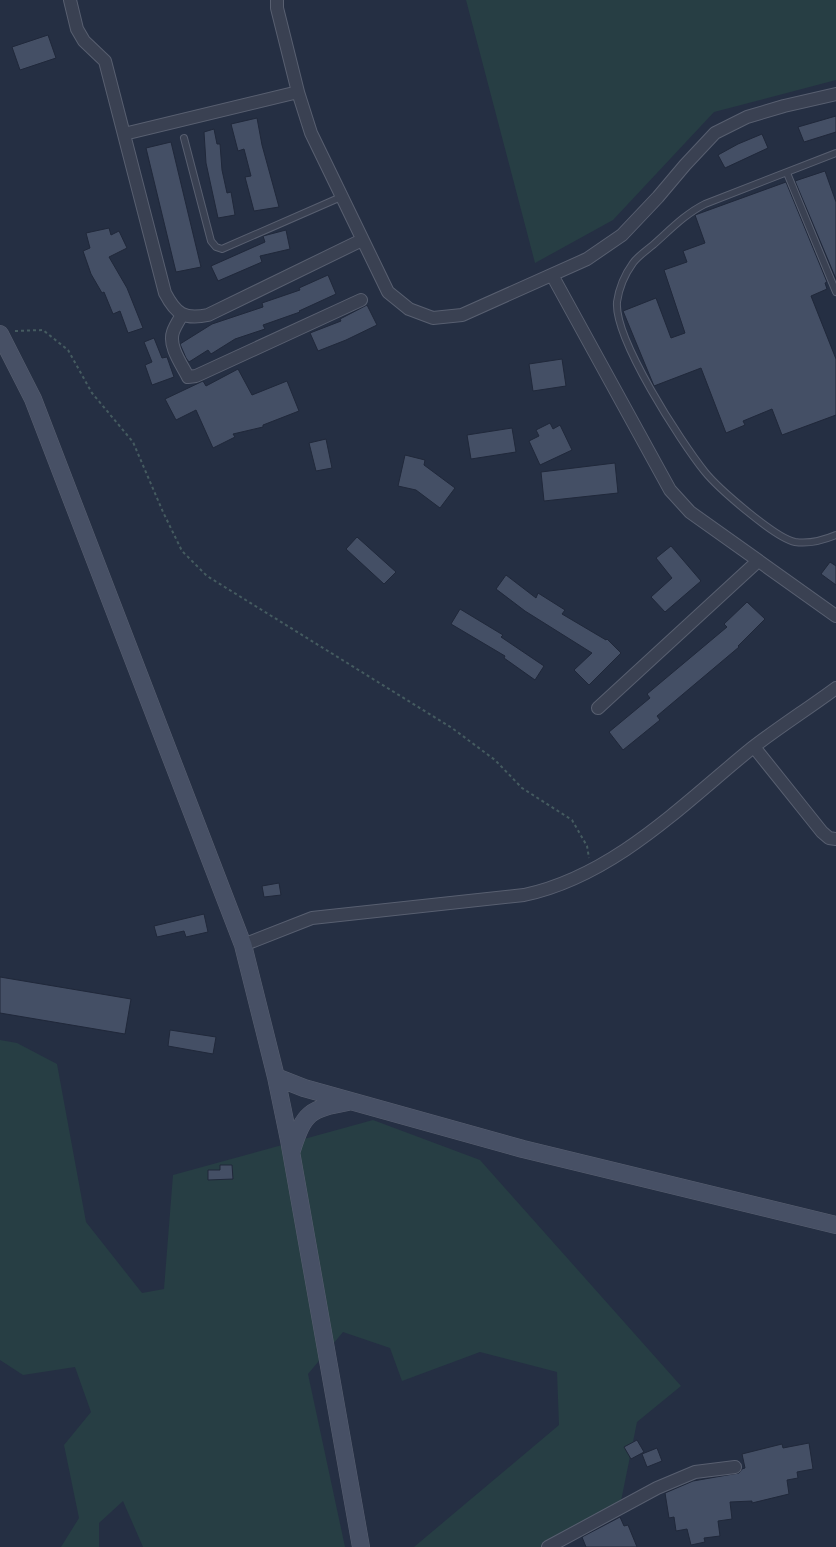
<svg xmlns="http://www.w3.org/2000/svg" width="836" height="1547" font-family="Karla,sans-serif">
  <rect width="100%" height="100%" fill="#252f43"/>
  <path fill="#273e44" d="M466,0h370v80l-122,32 -101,108 -78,43z
    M0,1040l17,3 40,21 29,158 56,71 22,-4 9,-114 200,-55 107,40 201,226 -44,36 -16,79 -77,46h-130l145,-122 -2,-53 -77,-20 -78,29 -12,-33 -47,-16 -35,42 37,173h-202l-20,-46 -24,22v24h-38l18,-29 -15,-73 27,-33 -16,-45 -52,8 -23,-15z"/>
  <path fill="#444f65" stroke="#20283a" d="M48,35l8,23 -36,12 -8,-23z
    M836,116v16l-32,10 -6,-15z
    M257,118l5,27 17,62 -25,4 -9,-34 6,-1 -7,-27 -6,2 -7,-27z
    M214,129l3,15h3l2,26 5,23 4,-1 4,23 -17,3 -12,-55 -2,-31z
    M762,134l6,14 -43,20 -7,-13 20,-11z
    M171,142l30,125 -25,5 -30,-124z
    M825,171l11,31v77l-41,-98z
    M786,182l41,100 -2,1 2,6 -16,7 25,63v56l-54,20 -10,-26 -29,12 2,4 -19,8 -25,-65 -47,18 -31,-75 33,-13 15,40 14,-5 -21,-63 23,-8 -4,-11 22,-8 -10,-28z
    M109,228l2,7 8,-4 8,17 -18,9 18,31 16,40 -15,5 -8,-22 -7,3 -9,-22 -2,1 -11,-19 -8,-23 7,-3 -4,-15z
    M286,230l4,19 -30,7 2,6 -44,19 -7,-15 54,-24 -2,-6z
    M328,275l8,19 -37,17 1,1 -37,13 2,4 -30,10 -24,15 -3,-4 -19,12 -3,-4 -6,-14 32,-20 51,-17 -1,-4 38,-13 -1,-2z
    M367,305l10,20 -31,15 -28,11 -8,-18 31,-12 -1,-2z
    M154,338l8,20 5,-1 7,20 -22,8 -7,-20 7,-3 -8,-20z
    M562,359l4,27 -33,5 -4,-27z
    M238,369l14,26 35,-14 12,30 -36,14v2l-30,7 2,3 -22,11 -17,-38 -20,10 -11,-21 38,-18 3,5z
    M550,423l3,6 7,-4 12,25 -32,15 -11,-24 10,-5 -3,-6z
    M512,428l4,24 -45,7 -4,-24z
    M326,439l6,29 -16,3 -7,-28z
    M405,455l20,5 -1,5 31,23 -15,20 -24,-18 -18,-4z
    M615,463l3,30 -74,8 -3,-29z
    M357,537l39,35 -12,12 -38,-35z
    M671,546l30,35 -36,31 -14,-15 21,-19 -16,-20z
    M830,562l6,4v19l-15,-11z
    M506,575l30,23 2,-5 27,17 -3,4 44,26 1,-1 14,14 -32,32 -15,-15 18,-17 -67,-42 -29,-22z
    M747,602l18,17 -27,27 1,1 -82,69 3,4 -37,30 -14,-18 41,-34 -3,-4 80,-67 -3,-3z
    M460,609l43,26 -2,2 43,29 -9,14 -31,-22 1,-2 -54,-32z
    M279,883l2,12 -17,2 -2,-11z
    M204,914l4,18 -22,5 -2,-6 -27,6 -3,-11z
    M0,977l131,22 -6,35 -125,-21z
    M170,1030l46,7 -3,17 -45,-8z
    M220,1165h12l1,14 -25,1v-10h12z
    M637,1440l7,12 -13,7 -7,-12z
    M809,1443l4,26 -16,3 1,6 -11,2 2,14 -37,9v-2l-22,1 2,17 -14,2 2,15 -16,2 1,4 -14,3 -4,-16 -11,2 -2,-14 -5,1 -4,-25 28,-12 46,-8 3,-4 3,-1 -3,-14 40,-10 1,4z
    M657,1448l5,13 -15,6 -5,-13z
    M620,1517l4,9 4,-1 9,22h-51l-4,-10z"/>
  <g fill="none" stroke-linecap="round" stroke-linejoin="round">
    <defs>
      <path id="lane" d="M184,138l27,103 5,6 6,2 119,-52
        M836,153l-131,51c-20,10 -35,26 -52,41 -6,5 -15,11 -20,18 -8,11 -14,25 -16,39 -3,37 64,140 88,170 13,16 70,66 90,70 13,2 29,-2 41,-7
        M787,173l49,119"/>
      <path id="street" d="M70,0l7,29 7,12 21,20 60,232c11,21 19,27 43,22l154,-75
        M277,0v8l21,84 13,41 77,159 21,17 24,9 29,-3 125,-56 35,-24 36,-38 27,-32 30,-32 32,-16 37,-11 52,-12
        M124,134l174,-42
        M552,275l118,215 20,22 146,104
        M182,315c-3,5 -7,11 -9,17 -5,14 9,33 15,45l8,-1 165,-76
        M598,708l160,-147
        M754,747l68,85 7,6 7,1
        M243,945l69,-27 212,-23c90,-19 159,-91 228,-147 27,-21 57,-40 84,-60
        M548,1547l109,-59 38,-16 40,-5"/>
      <path id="secondary" d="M0,334l33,65 210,546 33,132 13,63 72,407
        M276,1077l28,11 219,61 313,76
        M292,1150c12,-38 18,-41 56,-48"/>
    </defs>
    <use href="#lane" stroke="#585f70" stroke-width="8"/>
    <use href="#street" stroke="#585f70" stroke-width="14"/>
    <use href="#secondary" stroke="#585f70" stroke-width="18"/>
    <path stroke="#455b60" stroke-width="2" stroke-dasharray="3 3" stroke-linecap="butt" d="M15,331l28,-1 25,20 24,43 41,49 30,70 19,39 25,25 245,152 43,32 27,28 50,32 15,26 2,12"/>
    <use href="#lane" stroke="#3a4152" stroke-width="6"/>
    <use href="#street" stroke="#3a4152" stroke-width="12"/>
    <use href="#secondary" stroke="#475065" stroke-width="17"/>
  </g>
</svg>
